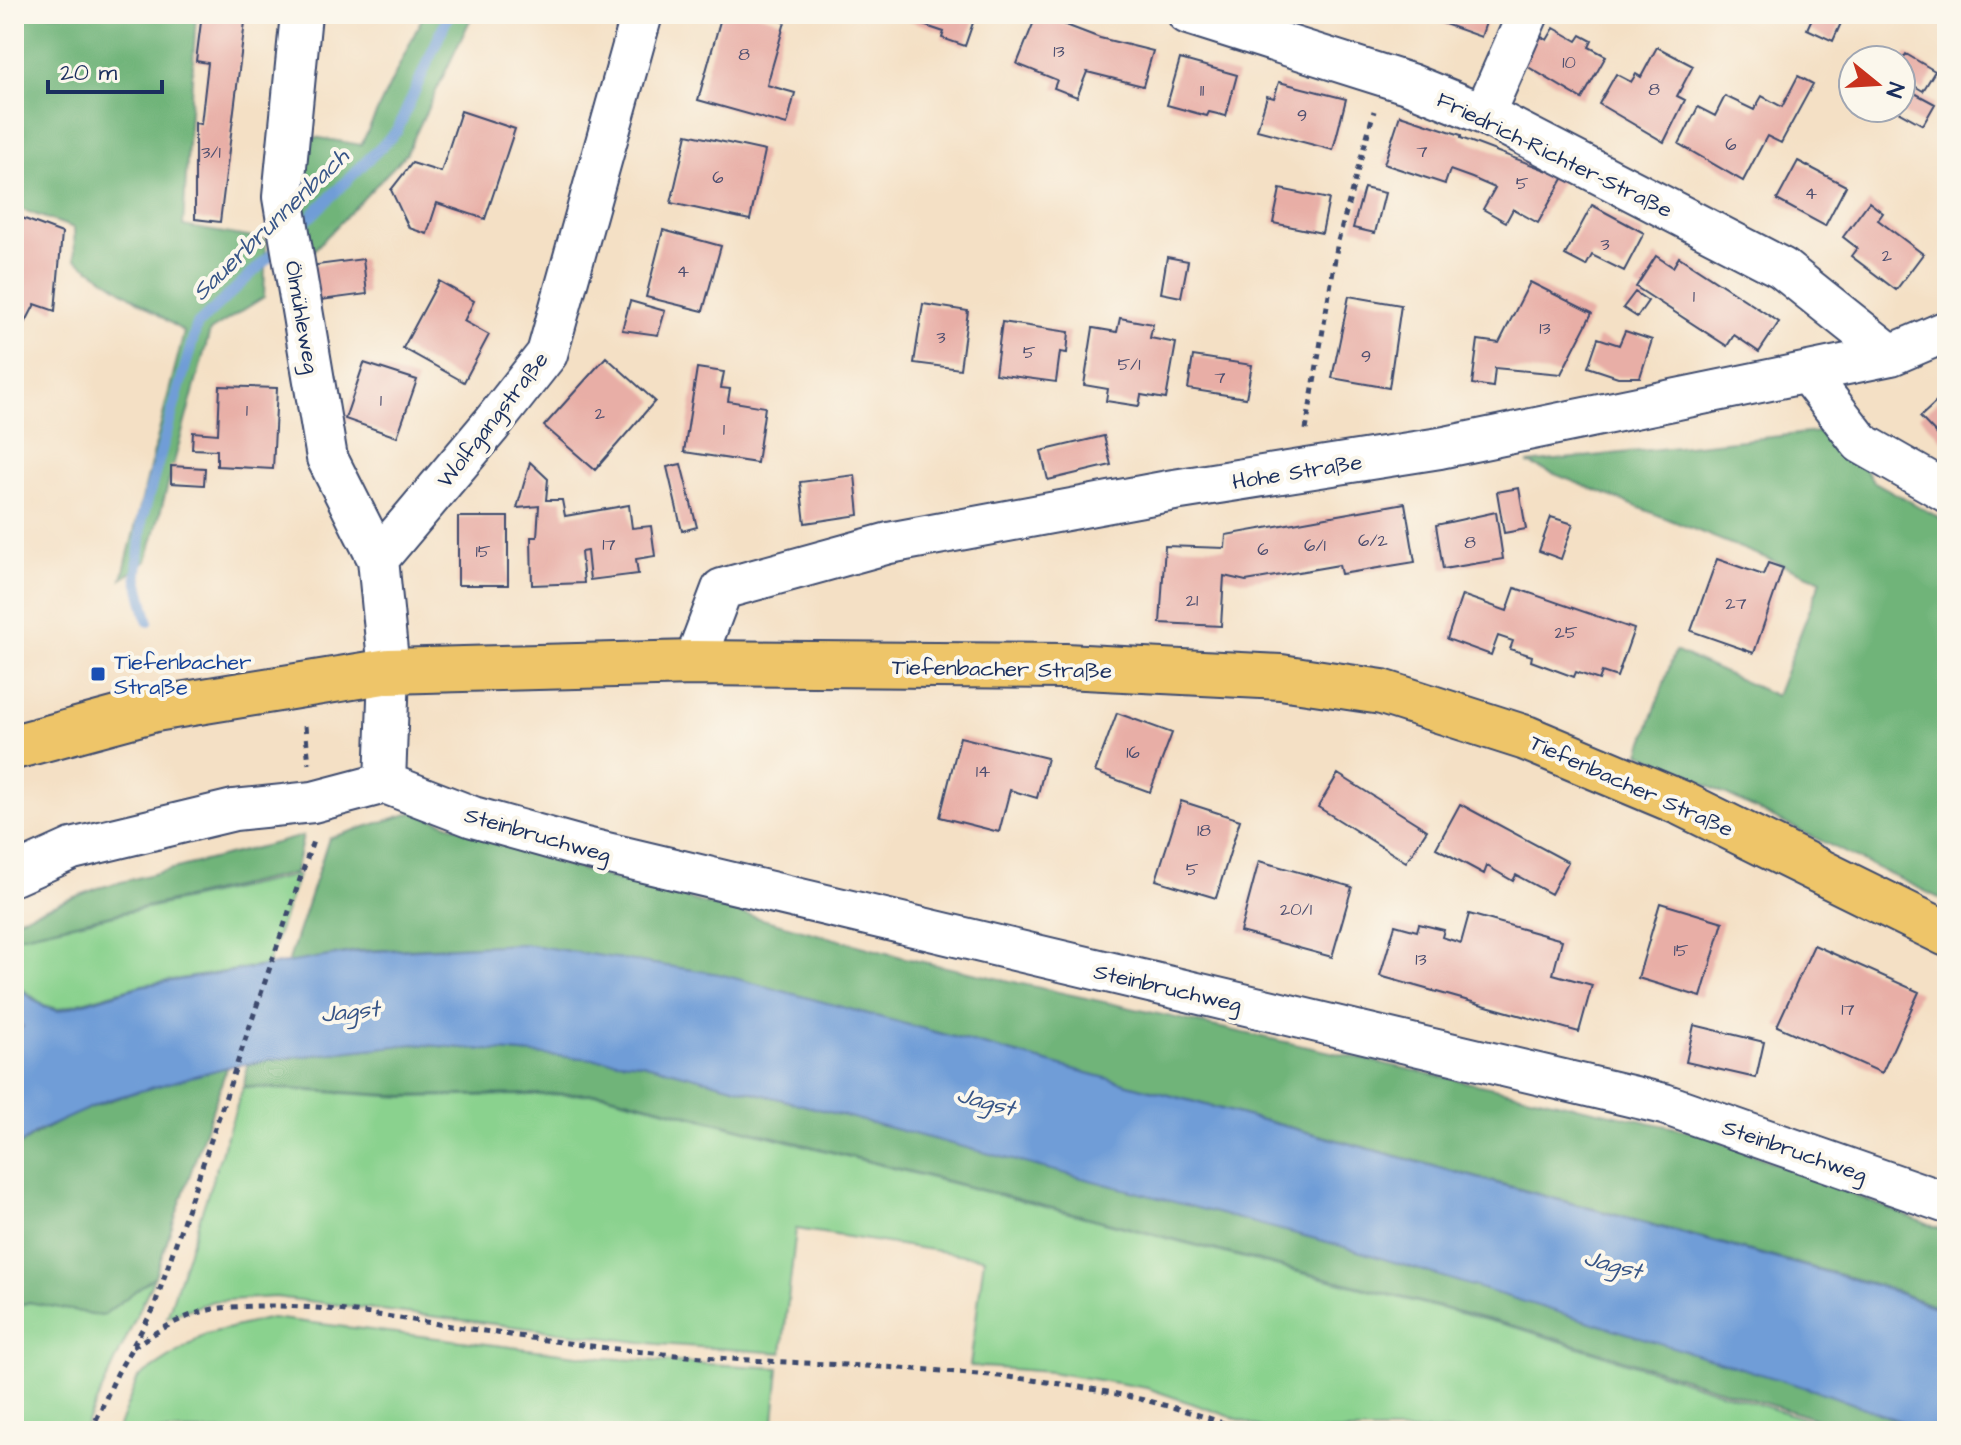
<svg xmlns="http://www.w3.org/2000/svg" width="1961" height="1445" font-family="'Architects Daughter',sans-serif">
  <rect width="100%" height="100%" fill="#fbf7ec"/>
  <filter id="ink" filterUnits="userSpaceOnUse"><feTurbulence type="fractalNoise" baseFrequency=".0125" numOctaves="2"/><feDisplacementMap in="SourceGraphic" scale="16" xChannelSelector="R" yChannelSelector="G"/><feConvolveMatrix kernelMatrix="1 2 1 2 8 2 1 2 1" color-interpolation-filters="sRGB"/></filter>
  <filter id="wash" filterUnits="userSpaceOnUse"><feTurbulence type="fractalNoise" baseFrequency=".006" numOctaves="4" result="noise"/><feDisplacementMap in="SourceGraphic" scale="32" xChannelSelector="R" yChannelSelector="G"/><feGaussianBlur stdDeviation="1.8" result="paint"/><feColorMatrix in="noise" values="0 0 0 0 0 0 0 0 0 0 0 0 0 0 0 0 0 1.4 0 .05"/><feComposite in="paint" operator="in"/></filter>
  <g filter="url(#wash)">
    <rect width="100%" height="100%" fill="#f4e0c5"/>
    <path fill="#8ad28e" stroke="#528076" stroke-width="2" d="M298,875l-31,90 -126,20 -83,24 -14,-4 -30,-22v-46z
      M243,1087l161,10 199,-3 918,235 322,102h-571l-125,-43 -97,-16 -80,-6 14,-108 -188,-29 -14,124 -125,-9 -382,-47 -62,4 -46,16z
      M155,1276l-72,155h-69v-124l15,-5 73,14z
      M271,1318l331,40 177,10 -6,63h-656l21,-53 68,-44z"/>
    <path fill="#6fb479" stroke="#45726c" stroke-width="2" d="M23,14h173l-13,212 83,14 -2,57 -54,34 -63,230 -25,18 62,-247 -109,-73 -1,-31 -60,-21v-168z
      M424,14h49l-67,140 -96,100 -9,-58 1,-61 59,10z
      M1837,430l36,51 74,41v380l-307,-149 35,-102 101,45 45,-116 -294,-117z
      M414,812l146,52 345,94 797,176 245,98v79l-61,-24 -1167,-313 -196,-30 -167,7 -68,12 41,-125z
      M303,836l-8,37 -281,64v-17l84,-32z
      M414,1044l228,19 693,181 495,151 96,36h-81l-19,-9 -304,-94 -919,-235 -199,3 -160,-10 3,-21 21,-5z
      M227,1067l-72,209 -53,40 -73,-14 -15,5v-158c63,-46 140,-62 213,-82z"/>
    <path fill="#6f9dd7" stroke="#45669a" stroke-width="2" d="M523,944l196,30 1166,314 62,24v119h-20l-97,-36 -495,-151 -693,-181 -228,-19 -146,16 -41,7 -120,33 -69,31 -24,18v-117l9,-5 -9,-9v-33l30,22 14,4 83,-25 215,-34z"/>
    <g fill="none" stroke-linecap="round" stroke-linejoin="round">
      <path stroke="#6f9dd7" stroke-width="11" d="M298,229l99,-98 52,-117
        M148,621l-11,-43 5,-59 55,-194 86,-81"/>
    </g>
    <g id="blocks">
      <path fill="#e8aea6" d="M202,14h44l-26,208 -25,-3v-96l6,1 7,-61 -12,-2z
        M594,14h24l-3,8z
        M722,14h35l28,8 -18,63 28,8 -8,32 -89,-25z
        M900,14h76l-11,32 -23,-8 2,-6 -45,-15z
        M1037,14l63,24 53,13 -10,35 -56,-14 -10,25 -23,-9 3,-8 -40,-16z
        M1489,14l-8,23 -45,-16 2,-4 -8,-2z
        M1814,14l27,9 -8,18 -26,-12z
        M1554,28l23,13 4,-6 11,6 -3,6 17,9 -24,43 -67,-40 15,-28 17,9z
        M1657,47l36,19 -16,30 8,4 -21,42 -65,-38 17,-30 15,8 5,-8 5,3z
        M1906,54l29,17 -12,20 -22,-13v-16z
        M1180,59l57,16 -11,41 -17,-4 -2,4 -40,-11z
        M1798,76l15,8 -32,59 -14,-7 -24,45 -64,-37 19,-37 17,9 10,-20 29,14 8,-14 20,11z
        M1279,82l67,17 -13,51 -76,-20 10,-34 7,2z
        M1909,90l26,14 -12,21 -25,-14z
        M461,111l54,18 -30,90 -48,-16 -10,31 -18,-6 -18,-38 21,-27 29,9z
        M1400,115l61,20v3l103,39 -26,46 -25,-14 -7,13 -23,-13 12,-21 -23,-10 -22,-8 -5,14 -61,-20z
        M687,134l78,17 -15,69 -79,-17z
        M1798,161l48,25 -21,40 -48,-26z
        M1364,188l21,5 -10,40 -22,-5z
        M1280,189l49,10 -7,34 -49,-10z
        M1869,202l14,11 -5,7 45,34 -27,36 -45,-34 6,-8 -14,-11z
        M1592,205l52,28 -20,38 -32,-16 -6,11 -21,-11z
        M14,215l48,18 -7,78 -20,-7 -21,41z
        M663,230l58,16 -18,65 -57,-14z
        M1656,256l17,11 6,-10 100,65 -20,30 -25,-17 -7,11 -91,-59z
        M1167,257l21,4 -7,36 -20,-4z
        M363,259l4,35 -53,7 -5,-35z
        M439,281l35,20 -10,20 25,14 -25,47 -61,-34z
        M1530,282l62,31 -31,61 -66,-6 -2,19 -21,-3 6,-44 21,3z
        M1635,292l13,9 -11,16 -14,-9z
        M1349,296l52,9 -12,83 -57,-10z
        M630,301l35,10 -7,24 -36,-5z
        M923,304l45,7 -8,58 -46,-6z
        M1120,318l33,6 -3,14 26,5 -10,56 -25,-4 -2,11 -33,-5 2,-12 -24,-4 9,-57 24,4z
        M1002,322l67,10 -2,21 -7,-1 -4,30 -61,-8z
        M1625,331l27,9 -12,37h-22l-30,-10 10,-29 21,7z
        M1193,356l59,9 -6,33 -58,-9z
        M606,357l49,44 -60,69 -51,-44z
        M364,363l53,17 -20,57 -52,-18z
        M697,368l27,4 -3,16 9,1 -2,12 37,6 -8,56 -73,-11z
        M220,386l57,2 -4,81 -56,-3v-16l-25,-1 1,-17 25,2z
        M1944,395l3,3v47l-27,-28z
        M1104,436l7,29 -63,15 -7,-29z
        M530,462l18,17 -2,21h16l3,16 64,-11 3,23 19,-2 4,30 -19,3 2,15 -48,6 -3,-29 -6,1 3,31 -52,2 -1,-48h6l2,-31 -22,2z
        M681,464l16,63 -15,4 -15,-64z
        M171,466l34,2 -1,17 -33,-2z
        M855,475l4,40 -54,8 -5,-41z
        M1519,488l7,41 -22,4 -7,-41z
        M1405,503l10,59 -74,12 -2,-9 -93,16 -22,-5 -3,50 -61,-3 5,-77 60,2 1,-13z
        M1496,512l7,47 -60,10 -7,-44z
        M458,517h50v68h-50z
        M1551,517l22,7 -12,35 -22,-8z
        M1717,559l46,16 5,-12 15,5 -29,85 -63,-22z
        M1515,588l119,41 -17,48 -15,-5 -3,8 -23,-8 -2,5 -43,-16 1,-5 -22,-7 3,-8 -15,-5 -7,19 -44,-16 15,-44 45,16z
        M1117,713l55,20 -22,59 -55,-20z
        M960,737l87,21 -10,40 -27,-8 -11,42 -59,-15z
        M1338,774l89,56 -21,32 -88,-55z
        M1181,801l59,19 -24,78 -60,-18z
        M1460,804l108,58 -17,32 -35,-19 -3,6 -26,-15 -3,8 -48,-26z
        M1259,861l93,26 -20,70 -92,-25z
        M1660,903l63,19 -22,75 -63,-19z
        M1469,914l93,26 -9,34 39,11 -13,47 -199,-56 15,-51 22,6 2,-7 25,6 -2,7 19,6z
        M1814,945l105,47 -37,81 -105,-47z
        M1694,1025l70,17 -8,36 -70,-16z"/>
    </g>
  </g>
  <g filter="url(#ink)">
    <use href="#blocks" fill-opacity="0" stroke="#3c4a6d" stroke-width="2"/>
    <g fill="none" stroke-linecap="round" stroke-linejoin="round">
      <defs>
        <path id="minor" d="M301,14l-18,183 44,261 51,101
          M1188,14l222,70 74,30 298,154 109,87
          M1484,114l44,-100
          M1807,373l54,70 86,49
          M694,663l28,-74 167,-46 285,-53 266,-42 451,-93 56,-24
          M385,783l88,34 108,30 1083,257 283,99
          M385,783l4,-112 -11,-112 113,-134 56,-71 95,-340
          M14,875l58,-26 162,-39 79,-8 72,-19"/>
        <path id="major" d="M14,747l141,-38 234,-38 305,-8 371,3 216,11 101,15 144,46 155,65 266,131"/>
      </defs>
      <use href="#minor" stroke="#3c4a6d" stroke-width="44"/>
      <use href="#major" stroke="#3c4a6d" stroke-width="48"/>
      <path stroke="#3c4a6d" stroke-width="5" stroke-dasharray="6 6" stroke-linecap="butt" d="M1306,430l32,-189 36,-130
        M305,726l4,38
        M133,1347c27,-18 55,-35 88,-39 71,-7 146,5 217,16 72,11 143,22 216,29 200,19 400,5 591,78
        M91,1431l26,-57 36,-64 160,-469"/>
      <use href="#minor" stroke="#fff" stroke-width="40"/>
      <use href="#major" stroke="#eec569" stroke-width="44"/>
    </g>
  </g>
  <rect fill="#1a4fb4" stroke="#fbf7ec" stroke-width="3" x="90" y="666" width="16" height="16" rx="4"/>
  <g text-anchor="middle" stroke-width="8" stroke-linejoin="round" paint-order="stroke">
    <g font-size="18" fill="#4e4f70">
      <text x="1059" y="57">13</text>
      <text x="744" y="60">8</text>
      <text x="1569" y="68">10</text>
      <text x="1654" y="95">8</text>
      <text x="1202" y="96">11</text>
      <text x="1302" y="121">9</text>
      <text x="1731" y="150">6</text>
      <text x="1422" y="157">7</text>
      <text x="211" y="158">3/1</text>
      <text x="718" y="183">6</text>
      <text x="1522" y="189">5</text>
      <text x="1811" y="199">4</text>
      <text x="1605" y="250">3</text>
      <text x="1887" y="261">2</text>
      <text x="683" y="277">4</text>
      <text x="1694" y="302">1</text>
      <text x="1545" y="334">13</text>
      <text x="941" y="343">3</text>
      <text x="1029" y="358">5</text>
      <text x="1366" y="362">9</text>
      <text x="1129" y="370">5/1</text>
      <text x="1220" y="383">7</text>
      <text x="381" y="406">1</text>
      <text x="247" y="416">1</text>
      <text x="600" y="419">2</text>
      <text x="724" y="435">1</text>
      <text x="1373" y="546">6/2</text>
      <text x="1470" y="548">8</text>
      <text x="609" y="550">17</text>
      <text x="1315" y="551">6/1</text>
      <text x="1263" y="555">6</text>
      <text x="483" y="557">15</text>
      <text x="1192" y="606">21</text>
      <text x="1736" y="609">27</text>
      <text x="1566" y="638">25</text>
      <text x="1133" y="758">16</text>
      <text x="983" y="777">14</text>
      <text x="1204" y="836">18</text>
      <text x="1192" y="875">5</text>
      <text x="1296" y="915">20/1</text>
      <text x="1681" y="956">15</text>
      <text x="1421" y="965">13</text>
      <text x="1848" y="1015">17</text>
    </g>
    <g font-size="22" fill="#1b2f5e" stroke="#fbf7ec">
      <text transform="translate(1555 154) rotate(26)" y="8">Friedrich-Richter-Straße</text>
      <text transform="translate(303 317) rotate(80)" y="8">Ölmühleweg</text>
      <text transform="translate(492 419) rotate(-52)" y="8">Wolfgangstraße</text>
      <text transform="translate(1297 471) rotate(-9)" y="8">Hohe Straße</text>
      <text transform="translate(1002 668) rotate(1)" y="8">Tiefenbacher Straße</text>
      <text transform="translate(1632 785) rotate(24)" y="8">Tiefenbacher Straße</text>
      <text transform="translate(538 834) rotate(16)" y="8">Steinbruchweg</text>
      <text transform="translate(1168 987) rotate(13)" y="8">Steinbruchweg</text>
      <text transform="translate(1795 1150) rotate(19)" y="8">Steinbruchweg</text>
    </g>
    <g font-size="22" fill="#164399" stroke="#fbf7ec" text-anchor="start">
      <text x="114" y="669">Tiefenbacher<tspan x="114" dy="25">Straße</tspan></text>
    </g>
    <g font-size="24" font-style="italic" fill="#385688" stroke="#fbf7ec">
      <text transform="translate(270 224) rotate(-44)" y="8">Sauerbrunnenbach</text>
      <text transform="translate(350 1011) rotate(-6)" y="8">Jagst</text>
      <text transform="translate(986 1101) rotate(15)" y="8">Jagst</text>
      <text transform="translate(1613 1264) rotate(15)" y="8">Jagst</text>
    </g>
  </g>
  <rect width="1961" height="1445" fill="none" stroke="#fbf7ec" stroke-width="48"/>
  <g transform="translate(1877 84) rotate(108)"><circle r="38" fill="#fbf7ec" stroke="#a1a7b3" stroke-width="2"/>
  <path d="M0-6L14 30L0 20L-14 30Z" fill="#c8321e"/>
  <text y="-12" font-size="22" font-weight="bold" text-anchor="middle" fill="#1b2f5e">N</text>
  </g>
  <path d="M48 80v12h114v-12" fill="none" stroke="#1b2f5e" stroke-width="4"/>
  <text x="60" y="80" font-size="24" fill="#1b2f5e" stroke="#fbf7ec" stroke-width="6" paint-order="stroke">20 m</text>
</svg>
